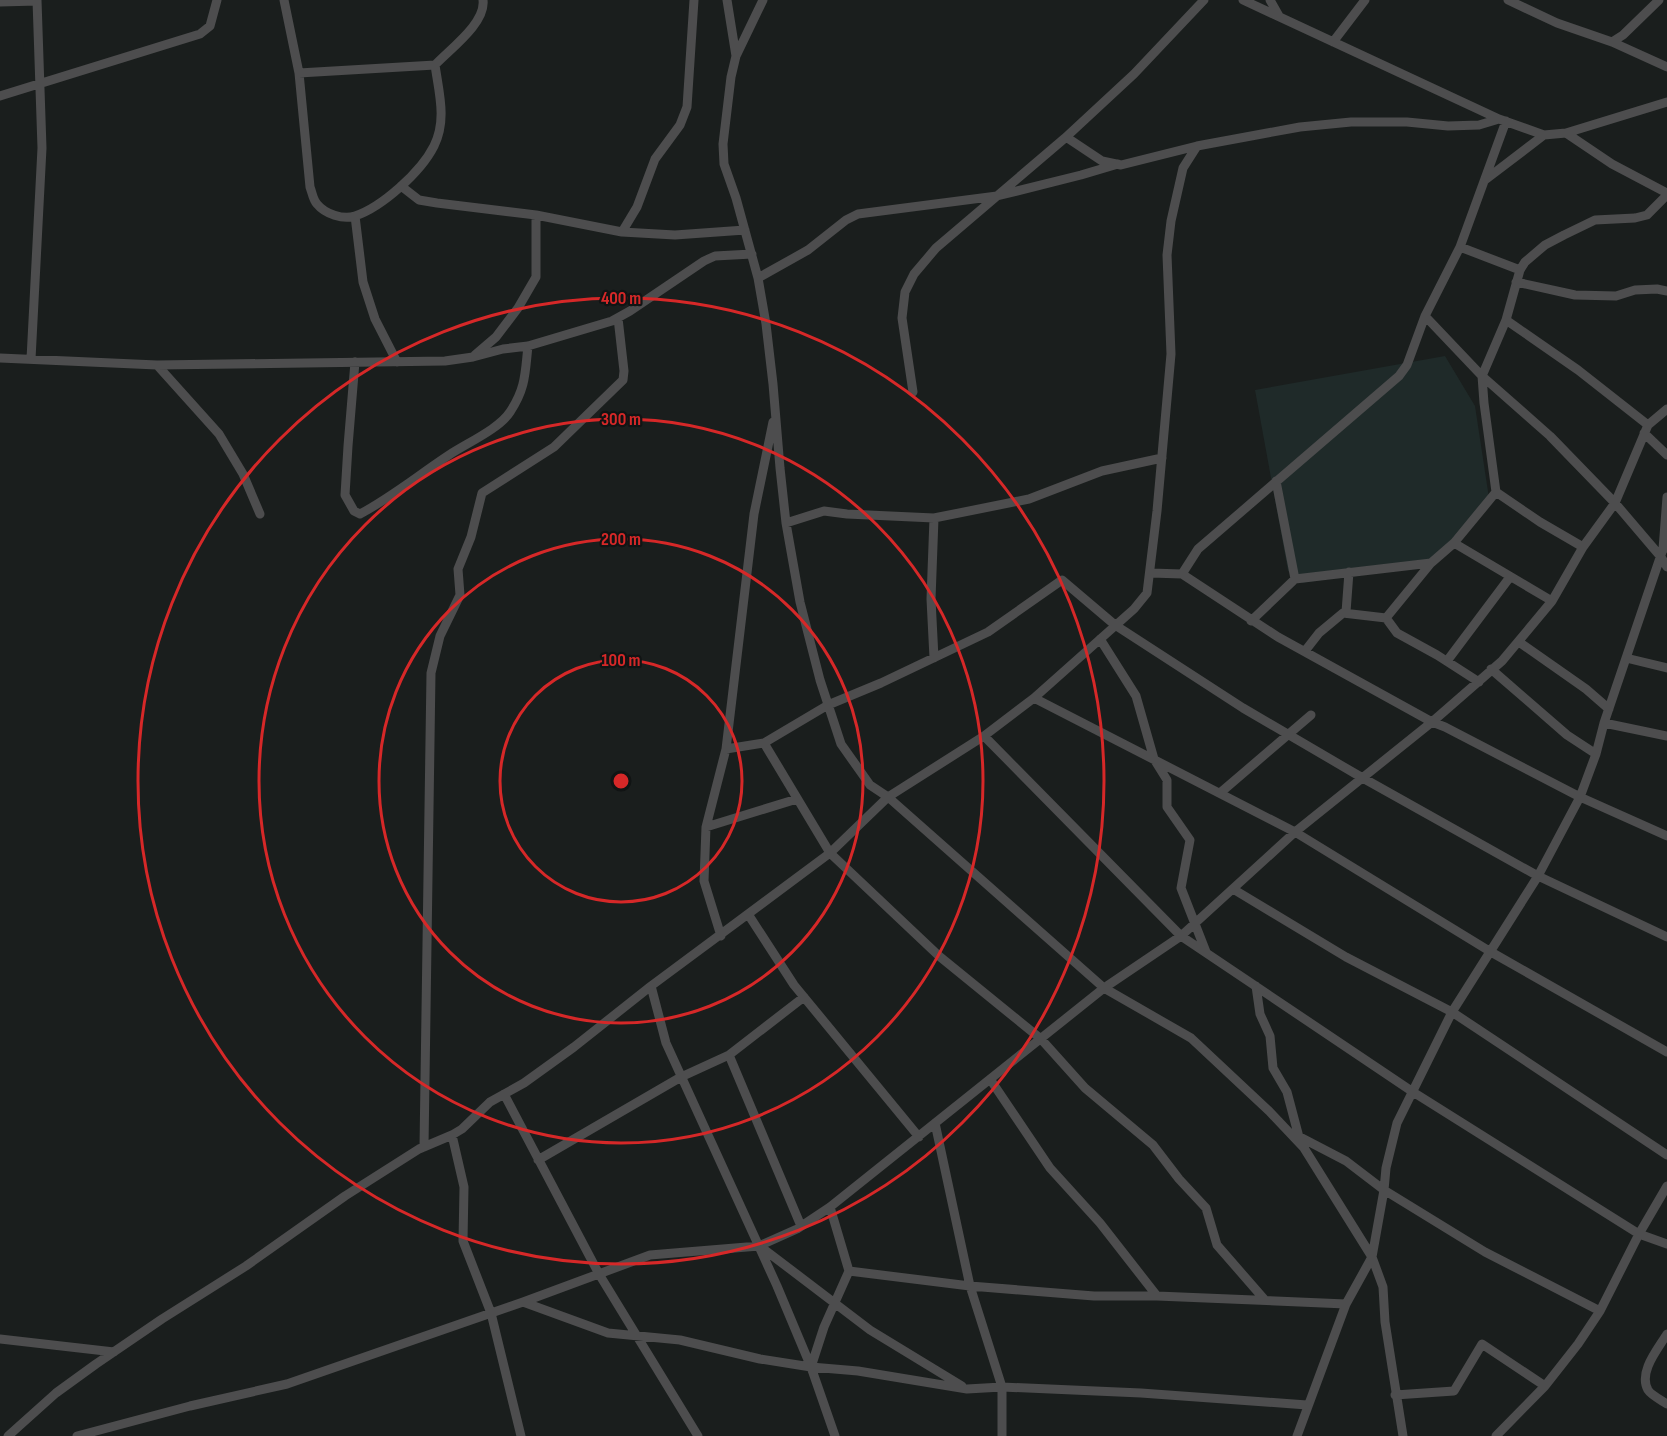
<svg xmlns="http://www.w3.org/2000/svg" width="1667" height="1436" font-family="'Sofia Sans Condensed',sans-serif">
  <rect width="100%" height="100%" fill="#1a1e1d"/>
  <path fill="#1f2a29" d="M1445,356l30,50 14,92 -55,65 -132,20 -14,-12 -33,-181z"/>
  <g fill="none" stroke-linecap="round" stroke-linejoin="round">
    <path stroke="#4d4d4e" stroke-width="9" d="M284,0l15,73 11,114c2,5 3,13 7,17 8,10 26,16 38,12 27,-9 66,-44 79,-70 13,-26 5,-53 1,-81
      M727,0l9,56
      M763,0l-27,56 -5,21 -8,67 1,20 12,34 22,80 8,46 7,60 7,84 6,55 14,79 20,78 21,64 29,41 18,12 216,191 87,50 78,73 35,37 68,109 11,30 2,35 18,114
      M1243,0l256,119
      M1270,0l9,16
      M1508,0l49,23 55,19 55,25
      M0,2l37,-1
      M1333,42l32,-42
      M1612,42l11,-7 36,-35
      M299,73l136,-8c15,-16 51,-42 48,-65
      M0,96l200,-62 10,-8 7,-26
      M1566,133l101,-31
      M1066,137l36,24 19,4 76,-19
      M1485,180l59,-45
      M401,186l18,14 18,3 99,12 86,17 53,3 70,-5
      M355,216l8,66 12,37 22,43
      M622,232l15,-25 18,-48 25,-34 7,-18 7,-107
      M1460,247l60,23
      M758,278l50,-28 38,-30 12,-6 139,-18 84,-21 37,-11
      M1516,282l59,13 41,1 19,-6 22,-1 10,2
      M1425,316l57,60 68,60 65,67 46,54 6,10
      M1506,320l72,50 70,55
      M475,355l21,-18 22,-29 18,-31v-62
      M0,358l157,7 288,-4 28,-4 30,-8 25,-3 84,-25 18,-10 74,-50 11,-5 37,-2
      M31,359l11,-211 -5,-148
      M355,362l-7,84 -3,49 9,16 6,3c32,-17 60,-40 89,-59 18,-12 50,-26 61,-43 16,-24 15,-39 18,-66
      M157,365l62,69 24,40 17,40
      M913,392l-11,-74 3,-26 9,-18 22,-26 129,-110 69,-64 70,-74
      M1644,433l23,22
      M1276,481l19,98
      M1496,492l44,30 43,25
      M934,518l-3,81 3,59
      M786,523l38,-12 23,3 87,4 95,-19 73,-28 60,-13
      M1454,543l98,58
      M1663,549l4,-52
      M1151,573l31,1 96,63 154,85 13,5 135,70 87,39
      M1182,574l16,-25 201,-173 8,-11 18,-49 35,-69 46,-126
      M1346,612l3,-40
      M1386,618l45,-55 23,-20 42,-51 -12,-89 -2,-27 24,-56 14,-50 5,-8 20,-17 19,-10 31,-15 40,-2 12,-3 20,-20
      M1251,621l44,-42 136,-16
      M1100,639l36,57 18,63 13,21v27l23,33 -9,48 25,64
      M1519,642l67,47 23,20
      M1305,651l14,-18 24,-20 43,5 11,15 40,22 42,27
      M1626,658l41,10
      M1447,661l63,-84
      M1491,669l76,66 29,19
      M1034,698l261,134 196,120 176,100
      M1604,723l63,13
      M984,736l197,200 232,156 226,142 28,10
      M764,743l66,110 109,103 102,83 44,49 68,57 26,34 27,29 11,37 47,54
      M726,749l38,-6 64,-38 53,-22 107,-51 74,-52 53,45 128,83 118,69 177,99 129,61
      M1220,793l91,-78
      M706,827l91,-28
      M1233,889l113,68 106,55 215,143
      M748,914l46,71 125,152
      M721,936l-17,-55 2,-54 20,-78 28,-235 19,-92
      M651,986l15,57 111,243 34,81 24,69
      M1256,986l4,28 10,22 3,32 14,24 13,49
      M990,1079l60,89 50,55 57,73
      M504,1094l95,180 99,162
      M935,1123l35,163 32,101v49
      M452,1135l12,52 -1,54 28,72 30,123
      M1298,1136l48,25 38,29 101,62 115,59
      M424,1147l7,-474 9,-37 20,-41 -2,-26 13,-32 11,-44 72,-46 69,-67 1,-9 -6,-53
      M538,1160l143,-83 48,-22
      M801,1226l-72,-171 75,-58
      M761,1247l109,83 92,56
      M849,1271l121,15 124,10h63l189,8
      M523,1302l85,31 72,7 80,19 51,8 47,4 109,18 35,-2 139,6 166,12
      M1667,1334c-9,15 -29,38 -19,56 3,5 13,10 19,14
      M0,1339l114,13
      M811,1367l13,-40 25,-56 -19,-64
      M1395,1395l59,-4 28,-47 63,42
      M8,1436l48,-43 40,-29 66,-45 84,-53 99,-70 74,-47 33,-14 10,-6 28,-27 34,-19 50,-36 77,-61 179,-133 58,-56 96,-61 50,-38 100,-89 13,-16 10,-82 14,-157 -4,-99 4,-34 12,-53 14,-22 103,-19 51,-5h56l41,4 31,-1 20,-6 45,16 22,-2 46,31 55,29
      M77,1436l113,-30 97,-22 236,-82 127,-47 109,-9 38,-17 33,-22 274,-219 77,-52 114,-104 137,-110 70,-61 50,-60 31,-54 32,-44 33,-78 19,-16
      M1297,1436l49,-132 26,-47 12,-67 2,-22 11,-45 55,-111 86,-136 42,-79 16,-43 8,-31 59,-174 4,-1
      M1496,1436l49,-50 33,-42 22,-33 39,-77 28,-48"/>
  </g>
  <g fill="none" stroke="#d62828" stroke-width="3">
    <circle cx="621" cy="781" r="121"/>
    <circle cx="621" cy="781" r="242"/>
    <circle cx="621" cy="781" r="362"/>
    <circle cx="621" cy="781" r="483"/>
  </g>
  <circle cx="621" cy="781" r="9" fill="#d62828" stroke="#111414" stroke-width="3"/>
  <g font-size="18" text-anchor="middle" font-weight="bold" fill="#d62828" stroke="#111414" stroke-width="4.5" stroke-linejoin="round" paint-order="stroke">
    <text x="621" y="304">400 m</text>
    <text x="621" y="425">300 m</text>
    <text x="621" y="545">200 m</text>
    <text x="621" y="666">100 m</text>
  </g>
</svg>
